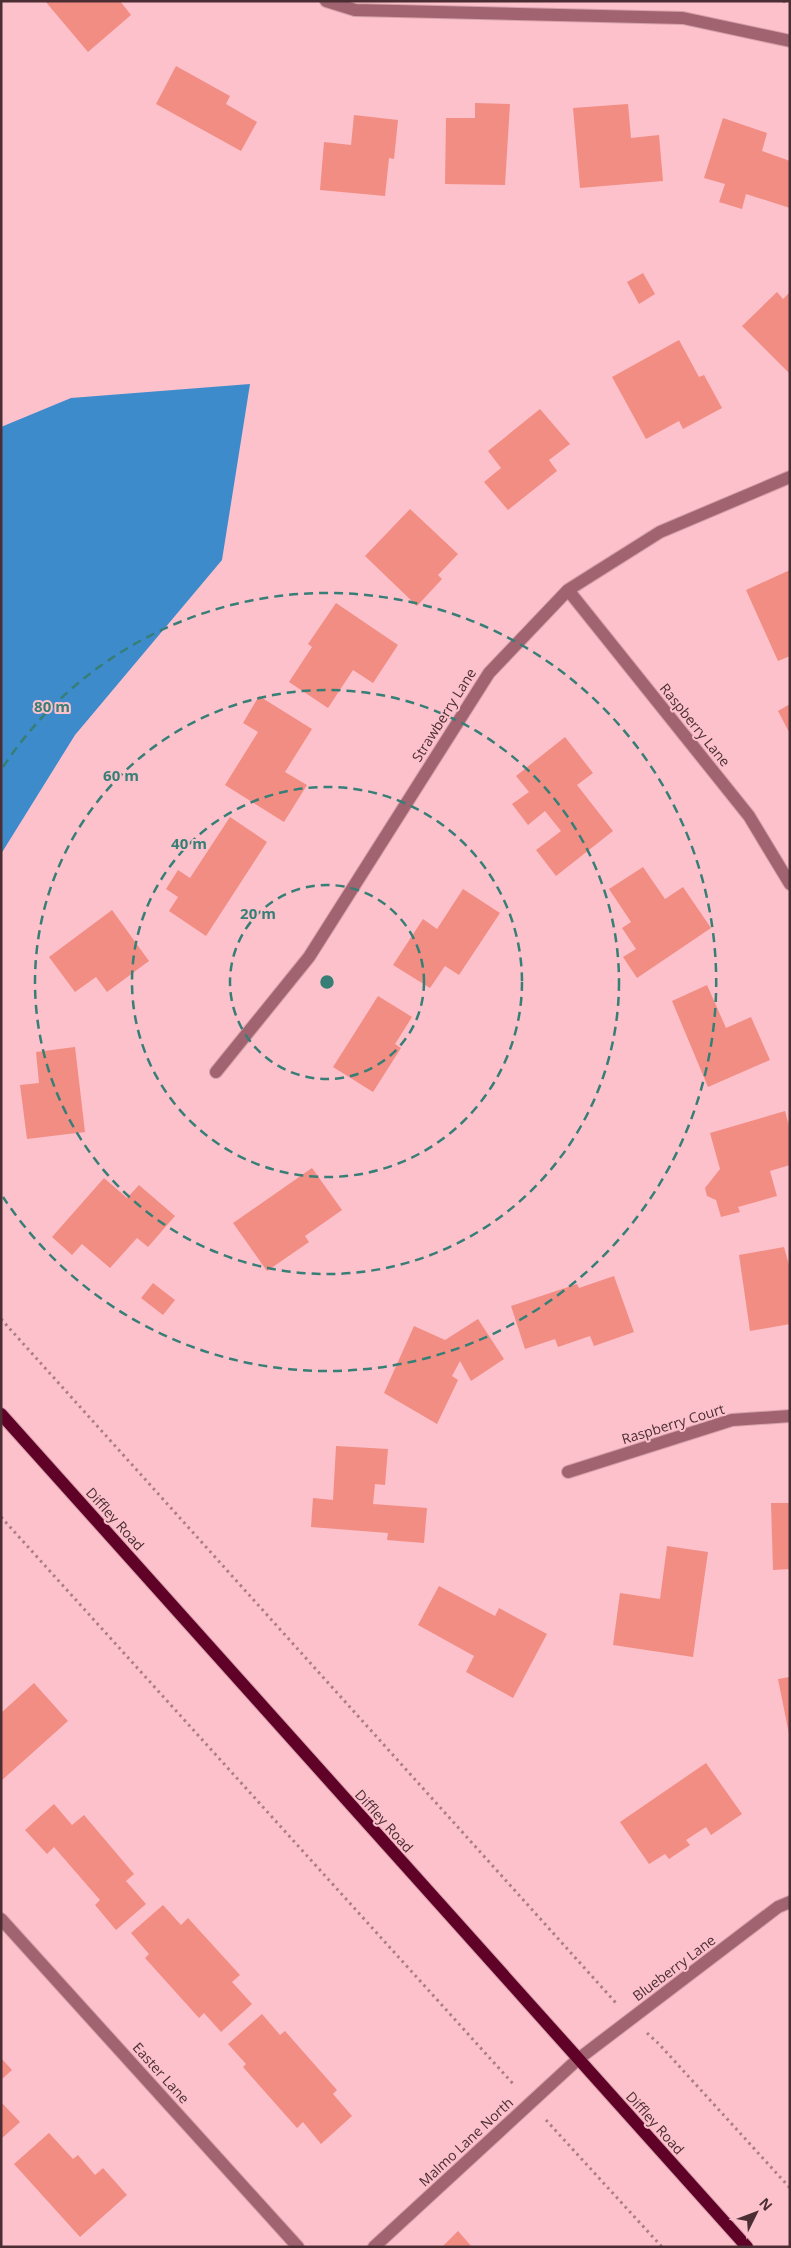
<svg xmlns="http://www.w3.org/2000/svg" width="791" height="2248" font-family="'Open Sans',sans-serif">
  <rect width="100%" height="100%" fill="#fcc1cb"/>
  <path fill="#3e8bcc" d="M250,384l-28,176 -147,175 -74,119v-427l70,-29z"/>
  <path fill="#f28d83" d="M45,1h75l11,14 -43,37z
    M176,66l54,30 -4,8 31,18 -16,29 -85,-47z
    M475,103l35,1 -5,81 -60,-1 1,-66h29z
    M628,104l3,34 28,-3 4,46 -83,7 -7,-80z
    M354,115l44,5 -4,39 -5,-1 -4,38 -65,-6 4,-48 27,3z
    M723,118l44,15 -5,18 28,10v47l-44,-14 -4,15 -23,-7 6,-18 -21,-6z
    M643,273l12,21 -16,10 -12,-22z
    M777,292l6,7 7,-7v82l-48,-48z
    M679,340l20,37 5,-2 18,33 -39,21 -4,-8 -33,18 -34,-62z
    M540,409l30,35 -21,16 8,11 -49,39 -24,-28 17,-14 -13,-17z
    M410,509l48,45 -20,21 4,4 -25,27 -52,-50z
    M790,570v86l-12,5 -32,-71z
    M336,603l62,42 -25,38 -20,-13 -25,38 -39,-26 23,-35 -4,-3z
    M259,696l53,33 -27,43 22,13 -23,37 -59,-37 33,-53 -15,-9z
    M790,704v30l-12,-23z
    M565,737l28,36 -16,12 36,46 -57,45 -20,-26 25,-19 -16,-20 -17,14 -16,-21 17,-12 -13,-16z
    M230,817l37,25 -61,94 -37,-25 9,-14 -12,-8 12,-19 12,8z
    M643,867l22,32 18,-12 28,41 -74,50 -14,-21 13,-8 -14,-21 9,-6 -22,-33z
    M463,889l37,24 -41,62 -14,-9 -15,22 -37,-23 30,-46 14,10z
    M112,910l37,51 -42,31 -11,-15 -21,15 -26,-35z
    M707,985l19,43 25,-11 19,43 -62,27 -36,-86z
    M378,996l34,21 -17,27 6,4 -28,44 -40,-25z
    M75,1047l10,85 -58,7 -7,-54 19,-2 -3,-31z
    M785,1111l5,19v35l-20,6 7,25 -39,11 2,5 -19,5 -5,-17 -9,-4 -2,-8 15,-19 -10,-36z
    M312,1168l30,42 -37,26 4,6 -42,29 -34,-48z
    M104,1178l23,20 12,-13 36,31 -27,31 -11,-9 -27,30 -28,-24 -10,11 -20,-18z
    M784,1247l6,22v55l-40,7 -11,-76z
    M614,1276l20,56 -40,14 -4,-10 -32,11 -3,-8 -30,10 -14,-43 66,-22 2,4z
    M153,1283l22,17 -12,15 -22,-17z
    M478,1319l26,40 -33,22 -11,-20 -8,15 6,4 -21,44 -53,-31 30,-67 31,14z
    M336,1446l52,3 -3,36 -10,-1 -2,20 54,4 -3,35 -37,-3 1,-7 -77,-6 2,-29 20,2z
    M771,1503h19v66l-17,1z
    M667,1546l41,6 -15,105 -80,-12 7,-52 40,6z
    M439,1586l56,30 4,-8 48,26 -34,64 -47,-26 8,-16 -56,-31z
    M790,1677v57h-1l-11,-55z
    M34,1683l34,38 -67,60v-68z
    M706,1763l36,51 -31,21 -5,-8 -20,13 4,5 -21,14 -4,-5 -16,10 -29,-42z
    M54,1804l18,21 12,-10 50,59 -8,7 20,23 -30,26 -21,-25 5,-5 -46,-53 -7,7 -22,-24z
    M163,1905l18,20 7,-7 52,57 -8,7 20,22 -31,28 -17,-19 -5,5 -54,-60 4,-4 -18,-21z
    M262,2014l18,21 5,-4 52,59 -4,4 19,22 -31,28 -18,-22 -6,6 -54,-61 3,-3 -18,-20z
    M1,2058l11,12 -11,10z
    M1,2102l19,20 -19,17z
    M49,2133l24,26 5,-4 17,20 8,-7 24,27 -47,42 -66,-73z
    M458,2231l14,16h-30z"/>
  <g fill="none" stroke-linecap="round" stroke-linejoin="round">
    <defs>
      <path id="minor" d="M326,1l29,9 328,8 107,23
        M568,590l181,226 41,68
        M216,1072l93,-115 180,-284 79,-83 92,-58 130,-55
        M568,1472l164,-52 58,-4
        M1,1919l297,328
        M374,2247l203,-187 201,-153 12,-5"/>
      <path id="major" d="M1,1414l746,833"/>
    </defs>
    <use href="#minor" stroke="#d5a1aa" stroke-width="14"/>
    <use href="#major" stroke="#d5a1aa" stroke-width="14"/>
    <path stroke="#ab7e86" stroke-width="3" stroke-dasharray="2.5 4" stroke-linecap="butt" d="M783,1l7,2
      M1,1319l615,684
      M1,1517l514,569
      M647,2033l12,11 131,144
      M546,2120l116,127"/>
    <use href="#minor" stroke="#a26370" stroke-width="12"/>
    <use href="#major" stroke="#600127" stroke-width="12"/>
  </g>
  <g fill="none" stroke="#377e77" stroke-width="2.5" stroke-dasharray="9 6">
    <circle cx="327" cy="982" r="97"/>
    <circle cx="327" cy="982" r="195"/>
    <circle cx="327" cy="982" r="292"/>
    <path d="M3 767A389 389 0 1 1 3 1197"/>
  </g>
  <g text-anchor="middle" stroke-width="4" stroke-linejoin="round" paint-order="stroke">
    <g font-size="14" fill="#4b2e34" stroke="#fcc1cb">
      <text transform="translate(444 715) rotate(-58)" y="5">Strawberry Lane</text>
      <text transform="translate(695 725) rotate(51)" y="5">Raspberry Lane</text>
      <text transform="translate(673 1424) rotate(-17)" y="5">Raspberry Court</text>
      <text transform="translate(115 1519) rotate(48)" y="5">Diffley Road</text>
      <text transform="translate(384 1821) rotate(48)" y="5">Diffley Road</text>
      <text transform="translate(674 1968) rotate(-37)" y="5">Blueberry Lane</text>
      <text transform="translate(161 2073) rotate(48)" y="5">Easter Lane</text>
      <text transform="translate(655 2123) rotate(48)" y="5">Diffley Road</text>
      <text transform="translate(466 2142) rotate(-43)" y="5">Malmo Lane North</text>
    </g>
  </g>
  <circle cx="327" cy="982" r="8" fill="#377e77" stroke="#fcc1cb" stroke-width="2.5"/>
  <g font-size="15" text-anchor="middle" font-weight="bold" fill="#377e77" stroke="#fcc1cb" stroke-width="4" stroke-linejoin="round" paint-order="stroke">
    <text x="52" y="712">80 m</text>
    <text x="121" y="781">60 m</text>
    <text x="189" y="849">40 m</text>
    <text x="258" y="919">20 m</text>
  </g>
  <rect width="791" height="2248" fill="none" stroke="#4b2e34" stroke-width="5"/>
  <g transform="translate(756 2213) rotate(48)" stroke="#fcc1cb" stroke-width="4" paint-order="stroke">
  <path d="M0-4L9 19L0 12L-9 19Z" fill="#4b2e34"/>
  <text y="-8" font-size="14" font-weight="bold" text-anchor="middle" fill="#4b2e34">N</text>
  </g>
</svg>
